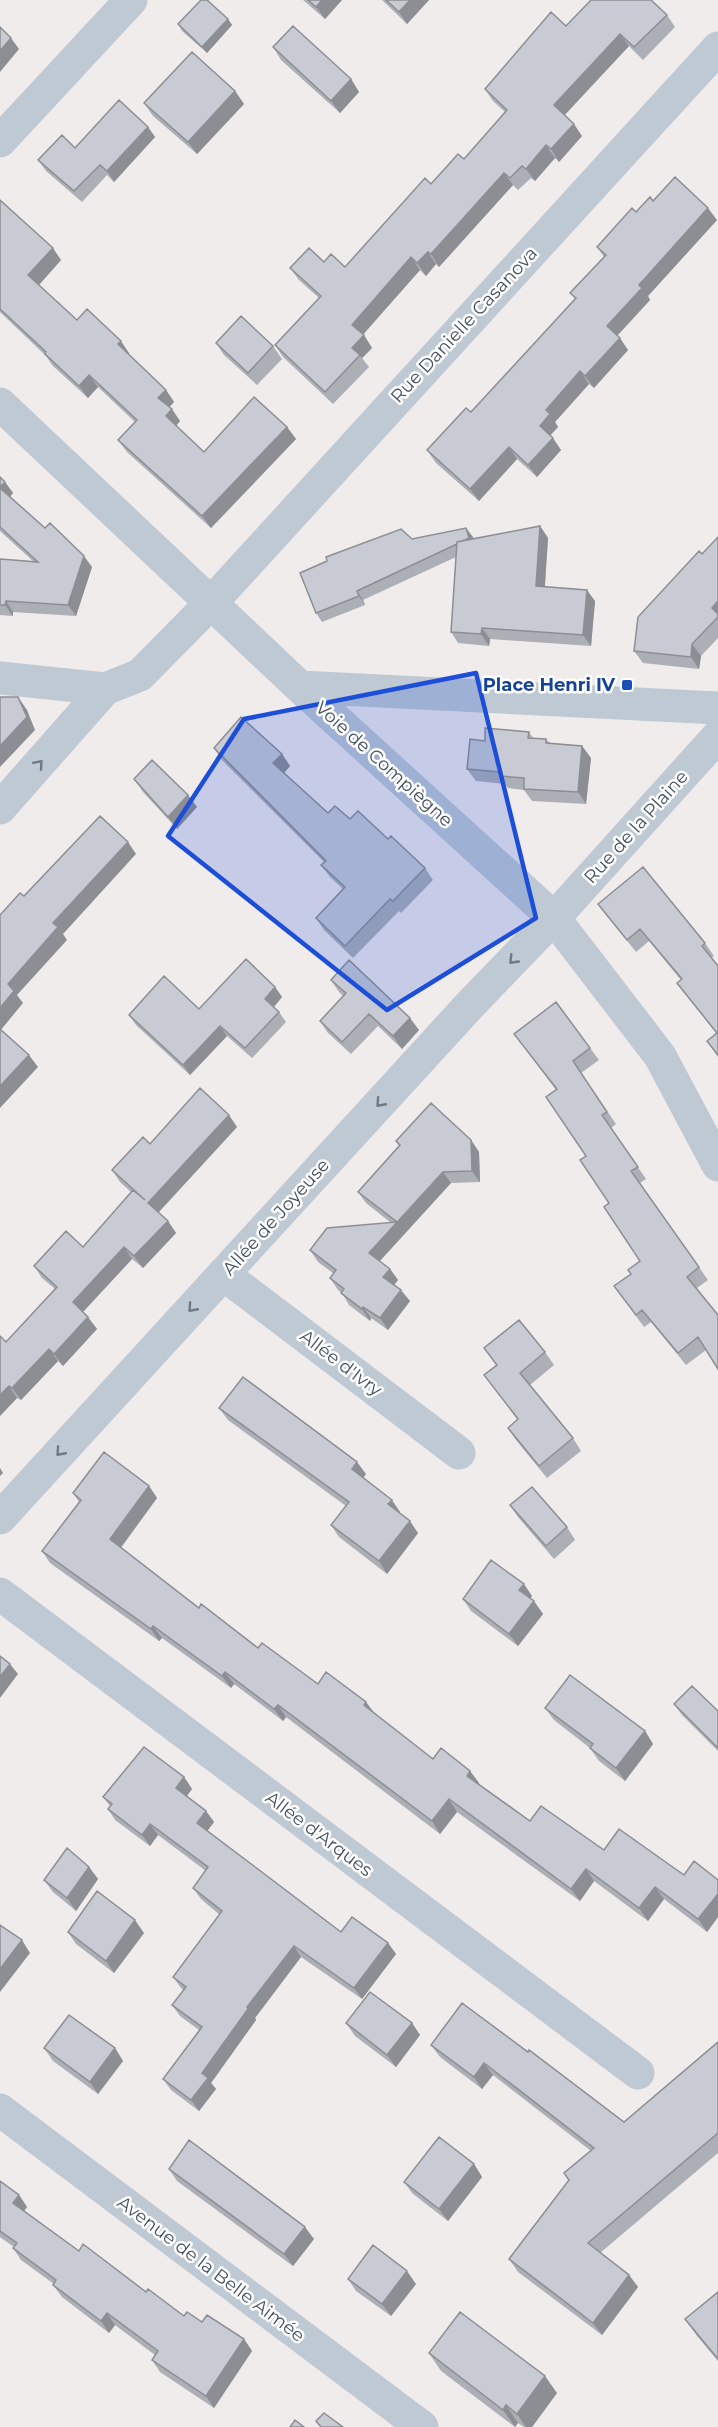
<svg xmlns="http://www.w3.org/2000/svg" width="718" height="2427" font-family="Montserrat,sans-serif">
  <rect width="100%" height="100%" fill="#f0ecec"/>
  <g fill="none" stroke-linecap="round" stroke-linejoin="round">
    <path stroke="#bec9d4" stroke-width="33" d="M0,141l131,-141
      M0,404l300,283 254,231 106,138 58,109
      M0,678l105,11
      M300,687l418,21
      M0,808l105,-119 35,-14 71,-72 507,-555
      M223,1274l236,179
      M0,1518l468,-511 96,-100 154,-171
      M0,1594l638,479
      M0,2110l422,317"/>
  </g>
  <path fill="#acafb5" d="M303,0h39l-17,19z
    M382,0h47l-22,24z
    M667,15l8,12 -32,33 -14,-14 -65,69 18,21 -23,26 -4,-4 -20,23 -4,-3 -13,12 -5,-5 -74,82 -3,-3 -10,12 -6,-6 -57,64 9,14 -10,10 7,9 -36,37 -50,-47 -8,-12 44,-47 -20,-18 -9,-12 34,-6 21,5 86,-83 33,-25 41,-47 -12,-11 -8,-12 81,-63z
    M228,19l4,6 -25,28 -25,-22 -4,-7z
    M273,47l78,32 8,13 -19,21 -59,-53z
    M235,91l9,13 -47,50 -44,-38 -9,-13z
    M148,127l7,10 -41,45 -7,-7 -25,27 -36,-31 -8,-11 37,-12z
    M0,200l61,60 -22,25 38,35 52,33 -1,1 38,36 8,12 -5,5 11,14 -4,5 28,26 83,-25 9,12 -85,89 -84,-76 -9,-12 17,-18 -37,-35 -10,11 -35,-32 -7,-10 -46,-44z
    M653,201l64,19 -69,76 2,4 -33,36 11,14 -34,38 -5,-4 -34,38 3,5 -8,8 11,15 -24,27 -20,-18 -38,42 -43,-38 -9,-13 44,-38 104,-113 -5,-6 34,-36 -7,-10 39,-35z
    M216,343l57,3 9,13 -25,26 -33,-30z
    M0,477l5,5 8,11 -3,4 35,31 47,39 -16,49 -63,-4v4l-13,-1v-56l34,3 -34,-31z
    M540,526l8,12 -3,49 50,14 -4,45 -101,-7 -1,7 -31,-3 -7,-11 5,-75 -93,43 2,5 -43,17 -6,-9 96,-74 61,-2v2z
    M718,537v101l-17,18 -2,13 -56,-6 -9,-12 68,-97z
    M529,732l4,6 13,1 4,4 32,3 9,12 -5,46 -54,-3 -8,-11 -16,-2 -3,-4 -29,-3 -9,-12 18,-28z
    M214,748l68,6 8,12 -6,7 44,40 22,6 38,20 37,29 8,12 -32,33 -2,-2 -46,47 -29,-28 -8,-12 27,-29 -13,-12 -9,-12 3,-3 -102,-102z
    M134,779l54,16 9,12 -20,22 -34,-37z
    M598,904l107,39 9,13 -3,2 7,8v91l-11,-16 9,-8 -39,-50 4,-3 -32,-39 -13,11z
    M331,980l88,50 -17,19 -24,-23 -27,28 -23,-21 -8,-12 23,-25 -4,-4z
    M275,987l7,10 -8,10 5,5 7,10 -34,36 -25,-22 -37,39 -54,-50 -7,-10 70,-6z
    M514,1034l76,14 9,12 -18,13 35,51 -5,4 35,51 -6,4 68,97 -11,8 9,62 -20,15 -35,-43 -7,5 -30,-41 17,-12 9,-13 -31,-58 -23,-47 -30,-66z
    M237,1127l-79,86 10,8 8,12 -33,35 -11,-9 -49,53 14,17 -34,37 -5,-5 -37,39 -4,-2 -17,18v-80l6,6 49,-53 -13,-11 -8,-12 49,-19 48,-55 -11,-10 -8,-12 38,-26z
    M471,1140l8,12 1,30 -29,1 -71,78 10,8 8,11 -4,5 16,16 -22,29 -17,-12 -1,3 -21,-16 -7,-12 -4,-3 -8,-12 3,-5 -15,-11 -8,-12 80,-28 -24,-19 -8,-11 41,-46 -3,-5z
    M484,1348l61,4 9,13 -24,20 43,53 8,13 -34,27 -31,-38 -8,-12 10,-8 -34,-45 12,-10z
    M219,1408l147,66 -3,4 37,34 -1,1 19,20 -31,41 -48,-37 -8,-12 15,-19 -118,-86z
    M149,1486l8,12 -36,50 78,60 59,40 60,36 48,18 9,12 58,45 37,12 9,12 -1,1 52,37 74,29 80,25 34,5v37l-11,15 -43,-33 -16,22 -54,-40 -14,20 -123,-89 -17,22 -154,-117 -3,4 -49,-37 -3,4 -69,-50 -3,3 -109,-78 -8,-12 37,-49 -6,-9z
    M510,1505l57,22 8,13 -21,19 -36,-42z
    M532,1596l-2,2 13,16 -25,32 -47,-35 -8,-12z
    M674,1704l44,7v40l-36,-36z
    M545,1708l100,23 8,13 -28,37 -26,-20 -9,-13 -36,-28z
    M184,1777l8,12 -6,7 20,15 8,11 -7,9 134,101 47,11 8,11 -34,45 -61,-42 -46,61 1,2 -45,63 5,6 -17,22 -28,-21 -8,-11 36,-49 -19,-14 -8,-11 11,-15 -2,-2 -8,-11 47,-62 -19,-16 -8,-11 13,-17 -48,-36 -8,11 -35,-26 -7,-11 2,-3 -7,-9z
    M89,1867l9,12 -22,32 -23,-19 -9,-12z
    M68,1932l76,1 -30,40 -38,-29z
    M462,2003l162,119 94,-80v111l-118,100 29,22 9,12 -36,48 -84,-63 -9,-13 60,-78 -5,-8 27,-22 -98,-76 -11,14 -42,-32 -9,-12z
    M346,2023h66l8,12 -24,32 -41,-31z
    M44,2048h71l8,13 -25,33 -45,-33z
    M474,2164l8,13 -34,44 -35,-27 -9,-12z
    M169,2169l145,70 -21,27 -116,-85z
    M0,2181l19,14 8,12 -3,4 55,40 105,65 18,6 42,17 8,12 -38,57 -54,-36 -8,-12 3,-5 -40,-30 -6,8 -47,-36 -9,-12 1,-1 -33,-24 -8,-12 1,-1 -14,-10z
    M348,2279l68,5 -25,32 -35,-25z
    M718,2292v69l-21,-25 -12,-17z
    M429,2353l128,40 -25,34h-8l-6,-4 -3,4 -74,-56z"/>
  <path fill="#8c8e94" d="M322,0h20l-17,19 -9,-12z
    M410,0h19l-22,24 -8,-12z
    M228,19l4,6 -25,28 -5,-6z
    M620,34l9,12 -67,72 -8,-13z
    M11,38l8,11 -19,23v-21z
    M351,79l8,13 -19,21 -9,-12z
    M235,91l9,13 -47,50 -9,-12z
    M574,124l8,12 -23,26 -8,-13z
    M148,127l7,10 -41,45 -7,-11z
    M546,145l9,13 -20,23 -9,-12z
    M504,173l9,12 -74,82 -8,-13z
    M708,208l9,12 -69,76 2,4 -35,38 -8,-12 32,-41z
    M53,248l8,12 -24,27 -9,-12z
    M428,252l8,12 -10,12 -9,-13z
    M411,257l9,13 -59,67 -9,-12z
    M364,335l8,13 -10,10 -10,-10z
    M620,338l8,12 -34,38 -9,-12z
    M121,341l8,12 -3,3 -8,-12z
    M580,371l9,13 -34,38 3,5 -10,11 -8,-12 6,-16z
    M89,375l9,12 -10,11 -9,-12z
    M166,390l8,12 -7,8 -9,-12z
    M172,409l8,12 -6,7 -8,-12z
    M287,427l9,12 -85,89 -9,-12z
    M553,438l8,12 -24,27 -9,-12z
    M509,447l8,12 -38,42 -9,-12z
    M5,482l8,11 -6,6 -7,-12z
    M540,526l8,12 -4,59 -8,-11z
    M466,528l7,9 3,10 -7,-9z
    M84,556l8,11 -16,49 -8,-11z
    M587,590l8,11 -4,45 -8,-11z
    M357,591l6,9 2,5 -6,-9z
    M6,601l7,11v4l-8,-11z
    M718,601v16l-6,-9z
    M482,628l8,11 -1,7 -8,-12z
    M692,644l9,12 -2,13 -8,-12z
    M18,697l9,13 8,20 -35,37v-21z
    M582,746l9,12 -5,46 -8,-12z
    M282,754l8,12 -8,9 -9,-12z
    M188,795l9,12 -20,22 -9,-12z
    M128,842l8,12 -73,80 4,6 -50,55 6,8 -23,28v-23l8,-24 45,-61z
    M275,987l7,10 -10,12 -7,-10z
    M410,1018l9,12 -17,19 -9,-13z
    M220,1026l7,10 -37,39 -7,-10z
    M29,1055l9,12 -38,41v-22z
    M229,1115l8,12 -81,88 -8,-12z
    M471,1140l8,12 1,30 -8,-11z
    M443,1172l8,11 -74,81 -8,-11z
    M168,1221l8,12 -33,35 -9,-12z
    M124,1247l8,12 -51,55 -8,-12z
    M390,1269l8,11 -7,9 -8,-12z
    M401,1290l9,11 -22,29 -8,-12z
    M363,1307l8,11 -1,3 -8,-12z
    M88,1317l9,12 -34,37 -9,-12z
    M49,1349l9,12 -37,39 -9,-12z
    M9,1386l8,12 -17,18v-21z
    M357,1462l9,12 -6,8 -8,-13z
    M0,1468l3,5 -3,3z
    M149,1486l8,12 -39,53 -8,-12z
    M392,1500l8,12 -4,5 -8,-13z
    M410,1521l8,12 -31,41 -8,-13z
    M524,1584l8,12 -4,6 -9,-12z
    M534,1601l9,13 -25,32 -9,-12z
    M153,1626l9,12 -3,3 -8,-12z
    M10,1664l8,10 -18,24v-21z
    M225,1672l9,12 -3,4 -9,-12z
    M366,1702l9,12 -11,-9z
    M278,1705l8,12 -3,4 -9,-12z
    M645,1731l8,13 -28,37 -9,-13z
    M470,1771l9,12 -4,5 -8,-12z
    M184,1777l8,12 -8,11 -8,-12z
    M449,1799l8,13 -17,22 -8,-13z
    M206,1811l8,11 -9,12 -8,-11z
    M150,1824l8,11 -8,11 -8,-11z
    M89,1867l9,12 -22,32 -9,-13z
    M586,1869l8,12 -14,20 -9,-12z
    M655,1887l9,12 -16,22 -9,-13z
    M718,1894v23l-11,15 -9,-13z
    M135,1920l9,13 -30,40 -8,-12z
    M22,1940l8,13 -30,39v-23z
    M388,1943l8,11 -34,45 -8,-11z
    M294,1946l7,11 -46,61 1,2 -45,63 5,6 -17,22 -8,-11 11,-27 45,-66z
    M412,2023l8,12 -24,32 -9,-12z
    M115,2048l8,13 -25,33 -8,-12z
    M484,2063l9,12 -11,14 -8,-12z
    M474,2164l8,13 -34,44 -9,-12z
    M19,2195l8,12 -6,8 -8,-12z
    M305,2227l9,12 -21,27 -9,-12z
    M407,2271l9,13 -25,32 -9,-12z
    M629,2275l9,12 -36,48 -9,-12z
    M107,2313l8,12 -6,8 -8,-12z
    M244,2339l8,12 -38,57 -8,-12z
    M545,2376l12,17 -25,34h-6l-9,-13z
    M506,2405l12,18 -3,4 -12,-17z"/>
  <path fill="#c8cbd3" stroke="#8c8e94" stroke-width="1.5" d="M201,0h6l21,19 -26,28 -24,-23z
    M308,0h14l-6,7z
    M386,0h24l-11,12z
    M591,0h60l16,15 -33,32 -14,-13 -66,71 20,19 -23,25 -5,-4 -20,24 -4,-3 -12,12 -6,-5 -73,81 -3,-2 -11,11 -6,-6 -59,68 12,10 -12,13 8,7 -35,37 -50,-47 46,-49 -31,-28 19,-20 15,14 7,-8 14,13 80,-89 6,6 27,-30 6,5 43,-49 -22,-21 66,-77 15,14z
    M293,26l58,53 -20,22 -58,-54z
    M0,27l11,11 -11,13z
    M192,52l43,39 -47,51 -44,-39z
    M119,100l29,27 -41,44 -7,-6 -26,26 -36,-31 24,-25 13,13z
    M675,177l33,31 -69,77 3,3 -35,38 13,12 -35,38 -5,-5 -34,39 4,4 -10,12 13,12 -25,27 -19,-18 -39,42 -43,-39 39,-42 5,4 105,-114 -6,-5 36,-38 -9,-8 35,-39 4,4 14,-15 3,4z
    M0,200l53,48 -25,27 49,45 10,-11 34,32 -3,3 48,46 -8,8 14,11 -6,7 38,36 50,-55 33,30 -85,89 -84,-76 19,-20 -48,-45 -10,11 -34,-32 1,-2 -46,-43z
    M241,316l32,30 -25,27 -32,-30z
    M0,477l5,5 -5,5z
    M0,488l45,40 5,-5 34,33 -16,49 -62,-4 -1,4h-5v-46l38,3 -38,-35z
    M540,526l-4,60 51,4 -4,45 -101,-7 -1,6 -30,-2 6,-90z
    M466,528l3,10 -4,2 -8,2v2l-100,47 2,5 -43,17 -16,-40 27,-12 -1,-4 75,-28 11,10z
    M718,537v64l-6,7 6,6v3l-26,27 -1,13 -57,-6 4,-34 61,-66 3,3z
    M0,697h18l9,20 -27,29z
    M241,717l41,37 -9,9 55,50 7,-7 15,13 8,-8 30,28 3,-3 34,32 -32,33 -3,-2 -45,47 -29,-28 29,-31 -24,-22 5,-4 -112,-113z
    M485,728l44,4 -1,6 18,1v4l36,3 -4,46 -54,-3v-11l-24,-2v-4l-33,-3 3,-30 15,2z
    M152,760l36,35 -20,22 -34,-38z
    M100,816l28,26 -75,81 5,4 -50,57 6,7 -14,17v-93l20,-22 4,3z
    M643,867l62,76 -3,3 16,20v89l-11,-14 10,-8 -40,-50 5,-4 -42,-50 -13,11 -29,-36z
    M246,959l29,28 -10,12 14,13 -34,36 -25,-22 -37,39 -54,-50 35,-39 35,33z
    M349,960l61,58 -17,18 -24,-22 -27,28 -22,-21 26,-28 -15,-13z
    M556,1002l34,46 -17,13 34,51 -5,3 36,52 -7,4 68,96 -12,10 31,38v54l-20,-32 -20,16 -36,-43 -6,5 -22,-29 17,-12 -3,-4 12,-9 -36,-54 5,-4 -29,-43 6,-4 -40,-59 11,-8 -43,-55z
    M0,1029l29,26 -29,31z
    M200,1088l29,27 -81,88 20,18 -34,35 -10,-9 -51,55 15,15 -34,37 -5,-5 -37,39 -3,-2 -9,9v-59l6,6 51,-55 -23,-21 32,-35 17,16 50,-57 12,10 -33,-30 31,-33 7,7z
    M431,1103l40,37 1,31 -29,1 -74,81 21,16 -7,8 18,13 -21,28 -17,-11 -1,2 -21,-16 3,-4 -14,-11 6,-8 -26,-20 17,-22 70,-6 -39,-30 42,-47 -4,-4z
    M519,1320l26,32 -25,21 53,65 -34,28 -31,-38 10,-9 -34,-44 13,-10 -13,-17z
    M243,1377l114,85 -5,7 40,31 -4,4 22,17 -31,40 -48,-36 18,-23 -130,-94z
    M104,1452l45,34 -39,53 89,69 2,-4 57,44 4,-5 56,41 8,-12 40,30 -2,3 69,54 8,-11 29,23 -3,5 63,45 11,-15 63,44 15,-21 65,46 10,-14 24,19v14l-20,25 -43,-32 -16,21 -53,-39 -15,20 -122,-90 -17,22 -154,-116 -4,4 -49,-37 -3,4 -69,-50 -2,3 -109,-78 39,-51 -8,-7z
    M532,1487l35,40 -21,19 -36,-41z
    M491,1560l33,24 -5,6 15,11 -25,33 -46,-35z
    M0,1656l10,8 -10,13z
    M570,1675l75,56 -29,37 -26,-20 3,-4 -48,-36z
    M692,1686l26,25v37l-44,-44z
    M144,1747l40,30 -8,11 30,23 -9,12 144,109 11,-15 36,26 -34,45 -60,-42 -47,61 1,2 -46,64 6,5 -17,22 -28,-21 39,-52 -30,-22 14,-18 -13,-10 49,-66 -29,-23 15,-21 -58,-43 -8,11 -34,-26 4,-5 -9,-7z
    M67,1848l22,19 -22,31 -23,-18z
    M97,1891l38,29 -29,41 -38,-29z
    M0,1925l22,15 -22,29z
    M370,1992l42,31 -25,32 -41,-32z
    M462,2003l66,49 1,-2 95,72 94,-80v91l-130,110 41,32 -36,48 -84,-64 60,-79 -5,-7 30,-25 -110,-85 -10,14 -43,-32z
    M69,2015l46,33 -25,34 -46,-34z
    M439,2137l35,27 -35,45 -35,-27z
    M189,2140l116,87 -21,27 -115,-85z
    M0,2181l19,14 -6,8 66,48 4,-7 63,48 2,-3 36,27 3,-4 15,10 5,-7 37,24 -38,57 -54,-36 6,-9 -51,-38 -6,8 -48,-36 3,-5 -43,-32 4,-5 -17,-12z
    M373,2245l34,26 -25,33 -34,-25z
    M718,2292v67l-33,-40z
    M460,2312l85,64 -28,38 -11,-9 -3,5 -74,-57z
    M324,2413l19,14h-22l-5,-6z
    M295,2420l9,7h-14z"/>
  <defs><path id="oneway-chevron" d="M-2-3.5L2.5 0L-2 3.5" fill="none" stroke-width="1.6" stroke-linecap="round" stroke-linejoin="round" transform="scale(1.5)"/></defs>
  <g stroke="#6e7a86">
    <use href="#oneway-chevron" transform="translate(39 764) rotate(-49)"/>
    <use href="#oneway-chevron" transform="translate(513 960) rotate(134)"/>
    <use href="#oneway-chevron" transform="translate(380 1103) rotate(132)"/>
    <use href="#oneway-chevron" transform="translate(192 1308) rotate(132)"/>
    <use href="#oneway-chevron" transform="translate(60 1452) rotate(132)"/>
  </g>
  <path fill="#1d4ed8" fill-opacity="0.2" stroke="#1d4ed8" stroke-width="4.5" stroke-linejoin="round" d="M476,673l60,245 -149,92 -219,-174 76,-117z"/>
  <rect fill="#1a4fb4" stroke="#fff" stroke-width="2" x="621" y="679" width="12" height="12" rx="3"/>
  <g text-anchor="middle" stroke-width="5" stroke-linejoin="round" paint-order="stroke">
    <g font-size="18" fill="#434f5c" stroke="#fff">
      <text transform="translate(464 325) rotate(-47)" y="6">Rue Danielle Casanova</text>
      <text transform="translate(384 764) rotate(42)" y="6">Voie de Compiègne</text>
      <text transform="translate(636 827) rotate(-48)" y="6">Rue de la Plaine</text>
      <text transform="translate(276 1217) rotate(-48)" y="6">Allée de Joyeuse</text>
      <text transform="translate(341 1363) rotate(37)" y="6">Allée d'Ivry</text>
      <text transform="translate(319 1834) rotate(37)" y="6">Allée d'Arques</text>
      <text transform="translate(211 2269) rotate(37)" y="6">Avenue de la Belle Aimée</text>
    </g>
    <g font-size="18" font-weight="bold" fill="#164399" stroke="#fff" text-anchor="end">
      <text x="615" y="691">Place Henri IV</text>
    </g>
  </g>
</svg>
